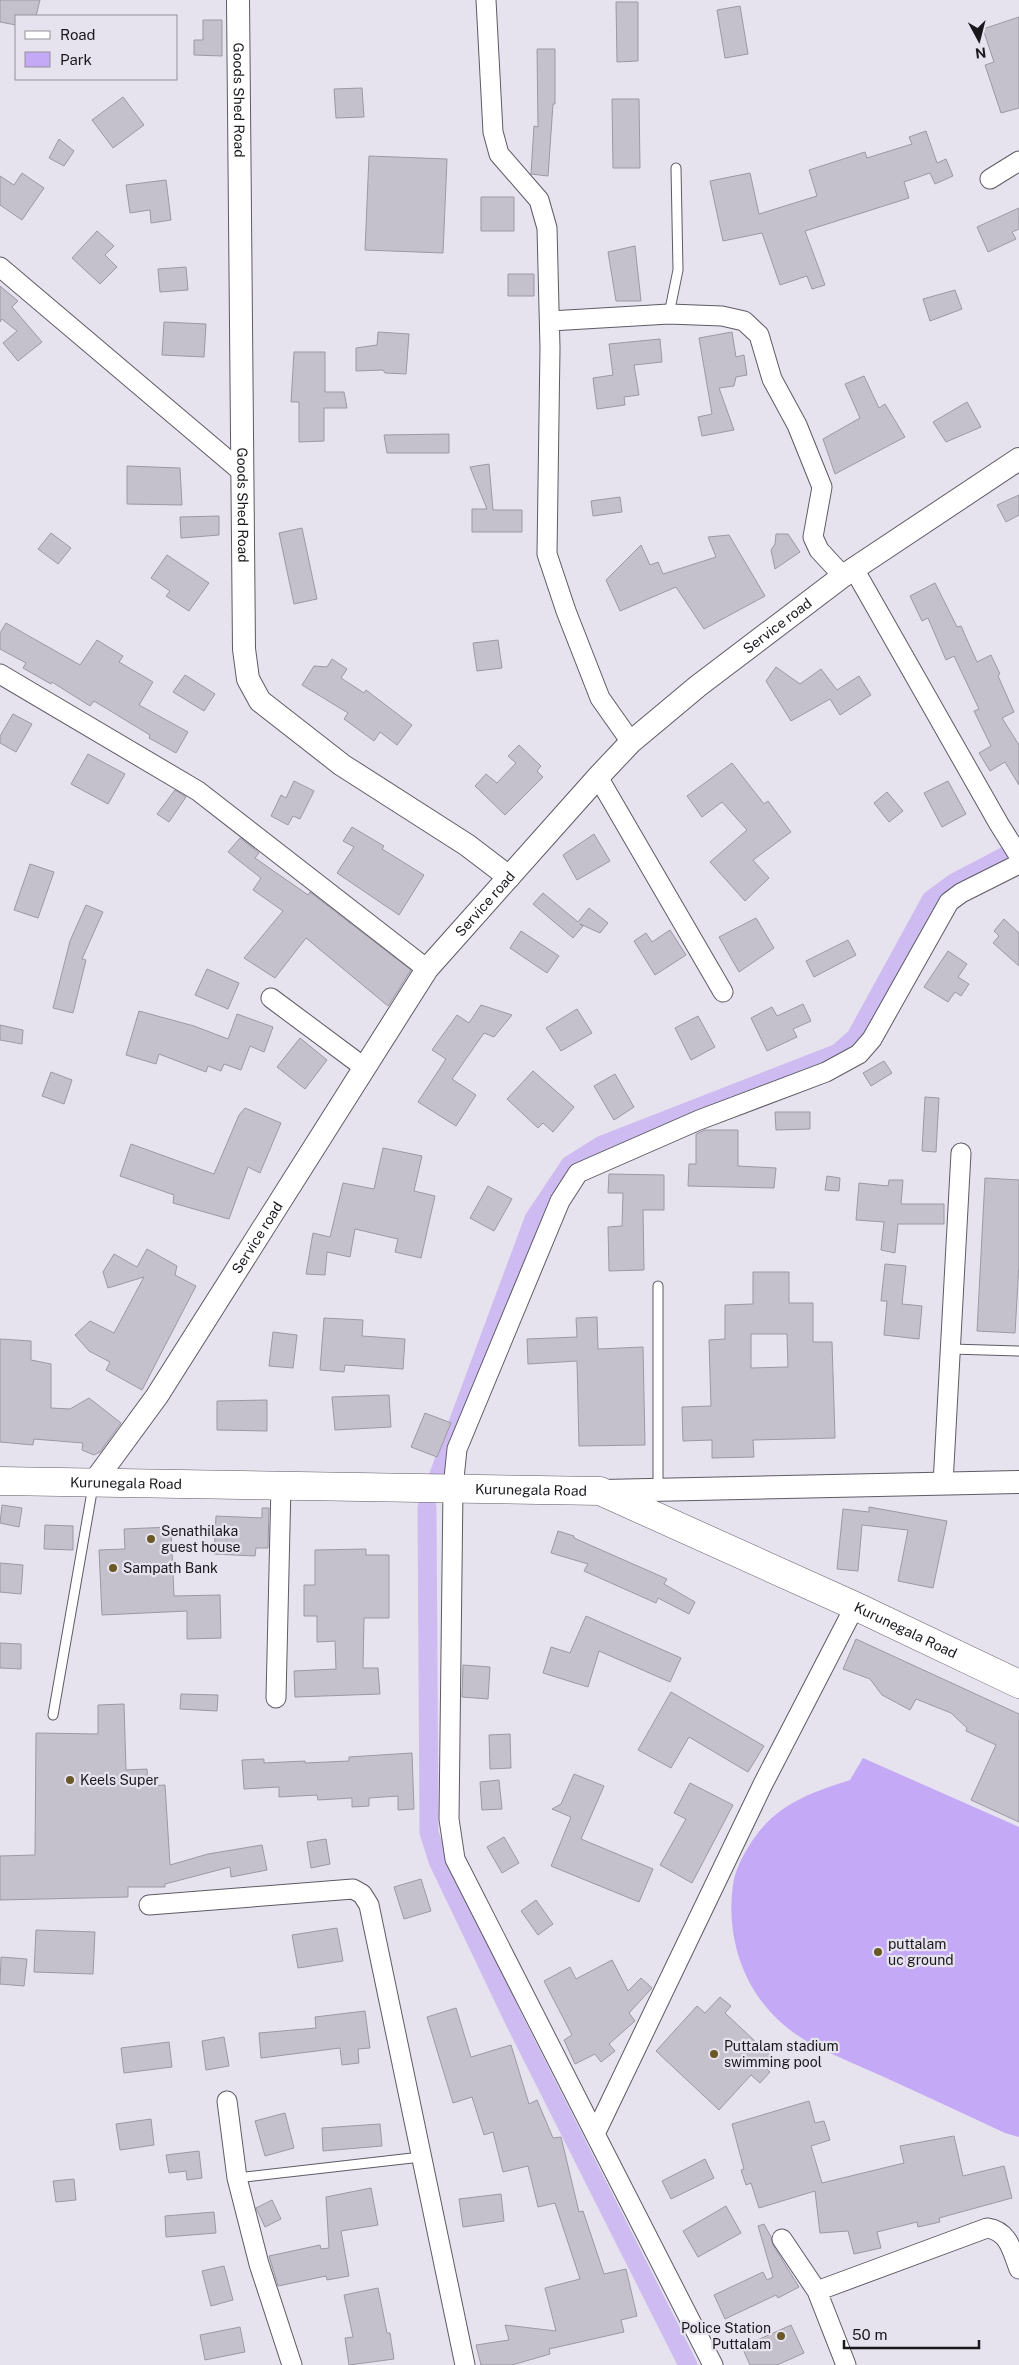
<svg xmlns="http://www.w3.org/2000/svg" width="1019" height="2365" font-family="'Public Sans',sans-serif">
  <rect width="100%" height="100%" fill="#e6e2ee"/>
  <path fill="#c4a9f6" d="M863,1758l156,69v310l-14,-4c-40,-19 -80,-37 -121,-56 -24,-11 -49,-21 -72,-33 -59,-31 -88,-94 -79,-159 2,-14 8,-26 16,-39 25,-41 58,-52 101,-66z"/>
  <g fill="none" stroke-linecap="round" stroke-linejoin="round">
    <path stroke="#cdbbf1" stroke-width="19" d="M438,1477l96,-258 36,-54 32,-20 236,-92 18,-16 75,-137 23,-17 65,-34
      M427,1507l2,325 9,29 77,161 173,343"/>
  </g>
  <path fill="#c4c1cc" stroke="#9d99a4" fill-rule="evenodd" d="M0,0h40l-4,16h-20v9l-16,-3z
    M616,2h22v59l-21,1z
    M740,6l8,48 -23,4 -8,-48z
    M1019,17v91l-18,5 -16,-48 9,-3 -11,-33z
    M203,20h19v36l-28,-1v-15h9z
    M537,49h18v55h-2l-5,72 -17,-2 3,-48 4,1z
    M362,88l2,29 -28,1 -2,-29z
    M123,97l21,28 -31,23 -21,-28z
    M612,99h27l1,69h-27z
    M926,131l11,32 9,-4 7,17 -18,8 -5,-11 -26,9 5,16 -104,33 20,54 -13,4 -5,-13 -27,9 -18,-52 -39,8 -13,-60 40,-8 9,41 58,-18 -8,-26 56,-18 2,6 45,-14 -3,-7z
    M59,139l15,12 -10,15 -15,-8z
    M369,156l78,3 -4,94 -78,-3z
    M22,173l22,15 -22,32 -22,-15v-29l14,9z
    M166,180l5,40 -20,3 -1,-13 -20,3 -4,-28z
    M481,197h33v34h-33z
    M1019,208v21l-7,3 4,7 -28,13 -11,-25z
    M97,231l17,15 -9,9 12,12 -17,17 -28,-26z
    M635,246l6,55h-25l-8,-49z
    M186,267l2,23 -28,2 -2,-23z
    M508,274h26v22h-26z
    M0,286l18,15 -6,6 30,35 -24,19 -15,-18 14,-12 -15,-12 -2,3z
    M955,290l7,19 -32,12 -7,-22z
    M164,322l42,2 -2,33 -42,-2z
    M378,332l31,2 -3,40 -21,-1 -2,-3 -27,1v-23l21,-3z
    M732,332l4,25 8,-2 3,20 -11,2 -2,9 -15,2 15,42 -32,6 -4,-19 14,-3 -13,-76z
    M660,339l2,23 -28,3 5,30 -15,2 1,8 -28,4 -4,-31 20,-3 -4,-31z
    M294,352h31v40h19l3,16h-23v33l-25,1v-40h-8z
    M864,376l15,32 6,-4 20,33 -70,37 -12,-35 37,-21 -15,-34z
    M967,402l14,25 -35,15 -13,-20z
    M449,434v19h-62l-3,-18z
    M489,464l4,46h29v22h-50v-23h15l-17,-42z
    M127,466l53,2 2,37 -55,-1z
    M1019,495v20l-13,7 -9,-17z
    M620,497l2,15 -29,4 -2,-15z
    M219,516v19l-38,3 -1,-21z
    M302,528l15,71 -23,5 -15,-71z
    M51,533l20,15 -13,16 -20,-15z
    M776,534h12l12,18 -25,17 -4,-19 4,-6z
    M729,535l36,61 -61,33 -28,-42 -56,24 -14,-31 35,-35 9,20 8,-3 5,12 53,-17 -8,-20z
    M167,555l42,28 -20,28 -23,-15 4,-5 -19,-13z
    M935,583l22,44 4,-1 16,36 14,-7 9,19 -2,2 16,36 -12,6 17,27v40l-14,-23 -15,9 -11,-18 12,-7 -17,-35 5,-2 -25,-53 -8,4 -18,-42 -6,3 -12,-25z
    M6,623l74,42 17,-25 26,16 -4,6 34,20 -14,23 49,27 -12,21 -27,-15 1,-3 -56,-34 -4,5 -38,-24 -1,2 -28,-16 3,-5 -26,-14v-16z
    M498,640l4,28 -25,3 -4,-28z
    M332,659l15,10 -6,9 23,15 2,-3 46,35 -15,20 -17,-13 -6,9 -30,-22 4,-6 -46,-28 12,-19 13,1z
    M776,667l24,17 21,-15 16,21 22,-14 12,19 -31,20 -10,-16 -39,22 -25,-40z
    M185,675l30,19 -11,17 -31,-19z
    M13,714l19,10 -16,28 -16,-9v-7z
    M519,745l22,21 -4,5 6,6 -38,38 -30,-29 11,-12 11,9 19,-20 -8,-7z
    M88,754l37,20 -17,30 -37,-20z
    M732,763l32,41 4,-3 23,31 -38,28 16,18 -24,23 -35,-39 37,-32 -25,-28 -20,15 -15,-21z
    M294,781l20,10 -14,28 -7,-3 -5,9 -17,-9 10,-21 5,3z
    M948,781l18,33 -24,13 -18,-34z
    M175,790l11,7 -17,25 -12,-8z
    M887,792l16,19 -14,11 -15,-19z
    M352,827l32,19 -2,3 42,26 -25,40 -62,-42 17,-26 -11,-6z
    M594,834l16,27 -33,19 -14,-25z
    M240,838l19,15 -4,5 53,37 2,-3 101,78 -23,36 -82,-68 -31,40 -31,-20 39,-47 -30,-21 8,-12 -33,-26z
    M30,864l24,8 -16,46 -24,-8z
    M543,893l35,29 11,-14 19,15 -8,10 -20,-9 3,2 -10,12 -40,-34z
    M86,905l17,7 -21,47 4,1 -13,53 -20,-5 17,-67z
    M756,918l18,30 -35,24 -20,-35z
    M1004,919l15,14v33l-26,-23 6,-7 -5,-5z
    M670,930l16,25 -31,20 -21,-34 12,-8 6,9z
    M521,931l38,25 -12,17 -37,-25z
    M848,940l8,15 -42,22 -8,-16z
    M948,951l19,13 -9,13 11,7 -8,12 -6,-4 -7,10 -24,-15z
    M207,969l32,14 -11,26 -33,-14z
    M803,1004l8,17 -18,8 4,8 -30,14 -16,-33 21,-11 5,9z
    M481,1005l31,10 -18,22 -10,-4 -32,46 24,16 -20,31 -38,-24 28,-43 -14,-9 25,-35 12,8z
    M577,1009l15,24 -31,18 -15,-23z
    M139,1011l55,15 34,13 9,-25 36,13 -9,25 -14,-6 -9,24 -17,-6 -3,7 -13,-5 -2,6 -47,-18 -3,10 -30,-9z
    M698,1016l17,31 -24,13 -16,-32z
    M0,1025l23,5 -1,14 -22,-4z
    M300,1038l27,22 -22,29 -28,-22z
    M884,1061l8,12 -21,13 -8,-13z
    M533,1071l41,36 -21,25 -10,-9 -5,5 -31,-29z
    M51,1072l21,8 -8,24 -22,-8z
    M615,1074l19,33 -20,13 -20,-34z
    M925,1097l14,1 -3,54 -14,-1z
    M245,1108l36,15 -21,50 -12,-6 -19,52 -56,-16 1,-8 -54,-19 11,-32 83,30 25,-59z
    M775,1112h35v17l-34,1z
    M705,1130h33v36l38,2 -2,20 -86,-2 1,-22h7v-30z
    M383,1148l39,8 -8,35 21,5 -14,62 -26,-6 3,-13 -43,-10 -5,28 -23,-5 -2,23 -19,-1 7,-41 17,4 13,-54 31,6z
    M609,1174l55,1v35h-21l1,60 -35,1 -1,-44 14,-1 1,-33h-15z
    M827,1176l13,2 -1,13 -14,-1z
    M985,1178l34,2v84l-4,69 -38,-2z
    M889,1180h14l-2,24h43v20h-46l-3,29 -14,-3 3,-28 -28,-2 3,-37 29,3z
    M488,1186l24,13 -18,32 -24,-13z
    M147,1249l30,17 -2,9 21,11 -54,104 -36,-20 4,-8 -21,-11 -14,-16 15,-14 24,12 30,-56 -36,11 -5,-16 11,-18 23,13z
    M885,1264l21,2 -4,38 20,2 -3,33 -35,-4 3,-34h-6z
    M753,1272h36v31h24v39h19l3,96 -82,2 1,17 -42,1v-18l-29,1 -1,-34 29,-1 -2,-66 16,-1v-34l28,-1zM751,1334h36l1,33 -37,1z
    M597,1317l1,32 45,-2 2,98 -66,1 -2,-85 -49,3 -1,-25 50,-2 -1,-19z
    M324,1318l39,2 -1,16 43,3 -2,30 -58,-4 -1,7 -24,-2z
    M273,1332l24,3 -4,33 -24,-2z
    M0,1339l31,2v19l20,4v44l19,1 19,-11 32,25 -21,29 -6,3 -12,-5 1,-7 -49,-4 -1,6 -33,-3z
    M389,1395l2,32 -56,3 -3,-33z
    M267,1400v31l-50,-1v-29z
    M425,1413l26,10 -14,34 -26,-10z
    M2,1505l20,3 -3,19 -19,-4z
    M869,1507l78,14 -14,67 -35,-7 10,-51 -46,-5 -4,46 -21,-2 6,-60 26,3z
    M262,1508h7l-1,40h-12l-1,8 -41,-2 2,-38 46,2z
    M45,1525l28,1v24l-29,-1z
    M171,1527l3,69 46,-1 1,43 -34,1v-28l-85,4 -3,-65 26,-1 -1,-20z
    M558,1531l16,5v2l93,41 -3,5 31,18 -6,12 -31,-16 -2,5 -72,-32 4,-7 -37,-11z
    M366,1549v6h23v63h-25l-1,50h15l2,26 -85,3 -1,-26 42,-2 -1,-28 -18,1v-26h-13v-31h11v-35z
    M0,1563l23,2 -2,29 -21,-2z
    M586,1616l95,42 -11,24 -71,-31 -11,36 -45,-14 8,-26 19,6z
    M856,1639l163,75v108l-48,-22 25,-55 -30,-14 1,-3 -16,-15 -35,-14 -6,11 -28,-15 -12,-16 -27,-10z
    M0,1643l21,1v25l-21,-1z
    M463,1665l27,2 -2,32 -26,-2z
    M671,1692l93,54 -16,26 -59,-35 -18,31 -33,-18z
    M181,1694l37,1 -1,16 -37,-2z
    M124,1704l2,66 21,-1 1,17 17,-1 5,80 38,-11 54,-9 5,25 -36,7 -1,-10 -65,17v3h-37v10l-128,3v-44l35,-1 1,-122 62,1v-29z
    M510,1734l1,34 -21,1 -1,-34z
    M412,1753l2,56 -16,1v-14l-29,2v8l-17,1v-9l-34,2 -1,-5 -38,2v-10l-35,2 -2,-29 22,-1v4l41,-2v2l44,-2v-4z
    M574,1774l30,12 -23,53 72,30 -14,33 -88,-36 20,-49 -19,-8 9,-5z
    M499,1780l3,29 -20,1 -2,-28z
    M690,1783l43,22 -41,78 -32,-18 26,-46 -12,-6z
    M504,1837l15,26 -17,10 -15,-26z
    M326,1839l4,25 -19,4 -4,-26z
    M421,1879l10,32 -27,8 -10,-32z
    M536,1900l17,24 -15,11 -17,-24z
    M337,1928l6,33 -45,7 -6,-33z
    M36,1930l59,2 -2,42 -59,-2z
    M1,1957l26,2 -3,27 -24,-2z
    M612,1960l16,31 13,-13 11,10 -23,25 6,8 -26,23 6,7 -14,11 -6,-8 -20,10 -11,-24 8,-5 -28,-54 26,-14 6,12z
    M720,1997l11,9 -6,7 47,44 -8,9 6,6 -10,11 -9,-8 -32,35 -63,-59 41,-45 8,7z
    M456,2008l15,49 40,-12 18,59 8,-4 16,38 8,-1 18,75 4,-1 21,63 22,-5 11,47 -16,4 3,12 -75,17 1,5 -38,11h-31l-5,-20 33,-5 -4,-15 51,6 -11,-43 35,-9 -25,-76 -17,4 -10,-41 -25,6 -10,-40 -9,3 -12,-38 -19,6 -26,-86z
    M365,2011l5,37 -12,1 1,14 -17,2 -2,-17 -79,10 -2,-25 57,-5 -1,-11z
    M224,2037l5,29 -23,4 -4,-29z
    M169,2042l3,25 -48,6 -3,-25z
    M809,2101l6,22 9,-2 6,19 -19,6 11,37 82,-20 -4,-17 54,-10 9,40 41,-10 8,32 -73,20 1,4 -22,5 -1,-5 -40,10 4,16 -27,6 -6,-23 -28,2 -5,-42 -56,17 -8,-25 -5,2 -5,-15 3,-1 -12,-45z
    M285,2113l9,35 -29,8 -10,-35z
    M151,2119l3,26 -34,5 -4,-26z
    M380,2124l2,22 -59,5 -1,-23z
    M199,2151l3,27 -15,2 -1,-9 -17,2 -3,-18z
    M705,2159l9,19 -43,21 -9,-18z
    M74,2179l2,21 -20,2 -3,-21z
    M371,2188l7,37 -37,6 8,45 -22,4 -1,-4 -48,10 -9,-30 51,-11 1,4 8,-1 -3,-51z
    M501,2194l3,27 -41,6 -4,-28z
    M272,2200l9,19 -16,8 -9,-19z
    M726,2206l15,27 -43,24 -15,-26z
    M214,2212l2,21 -50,4 -1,-21z
    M764,2224l7,13 2,8 26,42 -21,11 -2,-3 -51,24 -11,-24 49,-23 4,8 6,-3 -15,-51z
    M224,2266l9,34 -22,6 -9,-35z
    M378,2288l9,45h3l4,26 -45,6 -4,-27 8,-1 -9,-42z
    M791,2325l13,28 -27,12h-27l-8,-18z
    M240,2327l5,25 -40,8 -5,-25z"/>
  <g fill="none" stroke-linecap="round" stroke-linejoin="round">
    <defs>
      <path id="service" d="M669,314l9,-44 -2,-102
        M658,1286v203
        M951,1349l68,2
        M53,1715l40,-229
        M237,2178l184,-21"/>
      <path id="minor" d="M486,0l7,132 6,22 40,46 8,28 3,120 -3,206 19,57 34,87 31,44
        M990,179l29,-18
        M0,267l242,205
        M550,321l119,-7 53,2 22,5 15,14 13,44 25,46 25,62 -9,50 6,13 24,26
        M854,569l145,255 20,32
        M0,674l198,117 229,178
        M598,777l125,215
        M271,998l94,70
        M943,1484l18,-331
        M276,1698l5,-213
        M149,1905l204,-16 9,5 7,11 96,460
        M227,2101l10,77 22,86 33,101
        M595,2134l-140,-275 -6,-40 4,-331 4,-39 103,-248 18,-28 121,-53 127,-48 33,-18 13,-15 77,-137 12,-9 58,-29
        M782,2239l35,52 29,74
        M817,2291l170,-63c22,3 25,23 32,41
        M713,2365l-118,-231 168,-350 92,-178"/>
      <g id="tertiary">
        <path id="s1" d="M238,0l6,649 4,30 12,22 82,64 125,80 42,32"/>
        <path id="s2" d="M94,1482l63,-86 270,-427 171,-192 33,-35 67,-56 145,-110 176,-117"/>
        <path d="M603,1491l416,-9"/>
      </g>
      <g id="trunk">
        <path id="s3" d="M0,1481l600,10 255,115 164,78"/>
      </g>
    </defs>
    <use href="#service" stroke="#5e5b65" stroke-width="11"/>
    <use href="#minor" stroke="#5e5b65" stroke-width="21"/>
    <use href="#tertiary" stroke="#5e5b65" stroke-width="24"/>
    <use href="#trunk" stroke="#5e5b65" stroke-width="29"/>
    <use href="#service" stroke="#fff" stroke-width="9"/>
    <use href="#minor" stroke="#fff" stroke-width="19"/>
    <use href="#tertiary" stroke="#fff" stroke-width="22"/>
    <use href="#trunk" stroke="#fff" stroke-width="28"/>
  </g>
  <g fill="#6a5826" stroke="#e6e2ee" stroke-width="2">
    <circle cx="151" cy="1539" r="5"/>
    <circle cx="113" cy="1568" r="5"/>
    <circle cx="70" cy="1780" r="5"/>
    <circle cx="878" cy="1952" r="5"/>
    <circle cx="714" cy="2054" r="5"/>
    <circle cx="781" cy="2336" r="5"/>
  </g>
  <g text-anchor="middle" stroke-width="4.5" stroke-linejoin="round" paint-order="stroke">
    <g font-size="14" fill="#1a181d" stroke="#e6e2ee">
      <text dy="5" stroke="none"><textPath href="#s1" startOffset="100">Goods Shed Road</textPath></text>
      <text dy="5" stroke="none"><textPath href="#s1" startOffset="505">Goods Shed Road</textPath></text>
      <text dy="5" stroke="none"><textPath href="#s2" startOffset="1104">Service road</textPath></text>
      <text dy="5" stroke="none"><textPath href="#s2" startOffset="699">Service road</textPath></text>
      <text dy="5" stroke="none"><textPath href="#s2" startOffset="294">Service road</textPath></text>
      <text dy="5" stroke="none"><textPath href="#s3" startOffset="126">Kurunegala Road</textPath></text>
      <text dy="5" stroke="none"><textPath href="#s3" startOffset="531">Kurunegala Road</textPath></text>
      <text dy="5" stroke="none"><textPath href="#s3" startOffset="936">Kurunegala Road</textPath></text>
    </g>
    <g font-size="14" fill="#1a181d" stroke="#e6e2ee" text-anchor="start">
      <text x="161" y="1536">Senathilaka<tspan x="161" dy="16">guest house</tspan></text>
      <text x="123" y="1573">Sampath Bank</text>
      <text x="80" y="1785">Keels Super</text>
      <text x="888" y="1949">puttalam<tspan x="888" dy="16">uc ground</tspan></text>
      <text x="724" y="2051">Puttalam stadium<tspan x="724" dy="16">swimming pool</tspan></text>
      <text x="771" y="2333" text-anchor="end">Police Station<tspan x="771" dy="16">Puttalam</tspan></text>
    </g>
  </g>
  <rect x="15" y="15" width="162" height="65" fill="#e6e2ee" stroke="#94919a"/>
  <rect x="25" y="31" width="25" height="8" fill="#ffffff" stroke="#94919a"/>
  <text x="60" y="40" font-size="15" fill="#1a181d">Road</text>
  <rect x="25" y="52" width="25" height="15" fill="#c4a9f6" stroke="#94919a"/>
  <text x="60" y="65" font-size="15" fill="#1a181d">Park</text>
  <g transform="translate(979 40) rotate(173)" stroke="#e6e2ee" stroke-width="4" paint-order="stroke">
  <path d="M0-4L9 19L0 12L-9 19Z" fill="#1a181d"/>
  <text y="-8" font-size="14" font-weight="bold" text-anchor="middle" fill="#1a181d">N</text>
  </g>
  <path d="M844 2340v8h135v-8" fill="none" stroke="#1a181d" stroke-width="2.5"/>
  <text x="852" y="2340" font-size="15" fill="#1a181d" stroke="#e6e2ee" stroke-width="4" paint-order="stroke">50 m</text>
</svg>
